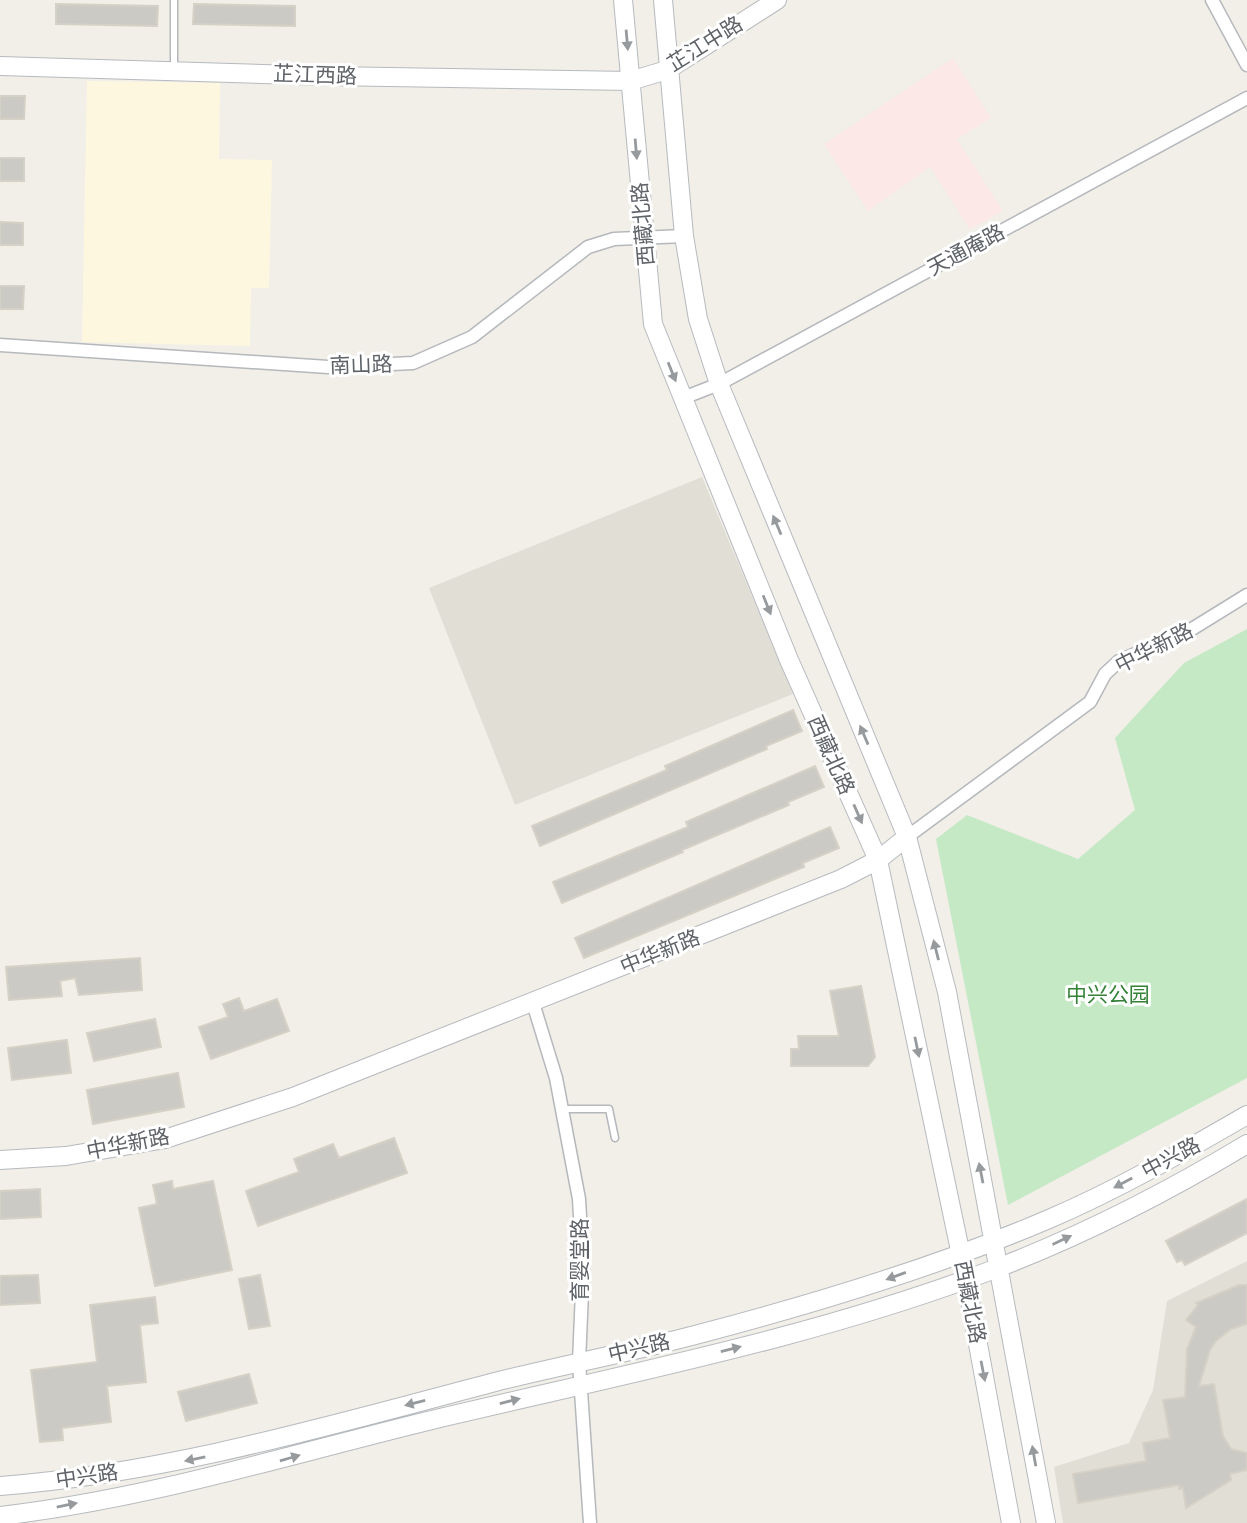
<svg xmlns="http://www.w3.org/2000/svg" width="1247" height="1523" font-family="Rubik,'Noto Sans SC',sans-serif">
  <rect width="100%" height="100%" fill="#f1efe8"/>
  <path fill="#fef7e0" d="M87,81l133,2 -1,76 53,1 -3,128h-18l-1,58 -168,-4z"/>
  <path fill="#e1ded6" d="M702,477l91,217 -278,111 -86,-217z
    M1247,1261v262h-184l-9,-56 75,-24 24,-53 14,-89z"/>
  <path fill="#fce8e6" d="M953,58l38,60 -34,21 46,72 -33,18 -40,-62 -62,44 -44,-67z"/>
  <path fill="#c5e8c5" d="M1247,629v449l-239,127 -72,-366 31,-24 111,44 57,-49 -20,-72 69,-75z"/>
  <path fill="#cccac5" stroke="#d6d1c6" stroke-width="2" d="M56,4l102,2 -1,20 -101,-2z
    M194,4l101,2v20l-102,-2z
    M0,96h25l-1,23h-24z
    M0,158h24v23h-24z
    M0,222l23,1v22h-23z
    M0,286h24l-1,23h-23z
    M793,710l9,21 -36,15 1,3 -227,97 -8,-20 135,-56 -2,-4z
    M815,766l9,21 -36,15 1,3 -107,45 1,2 -121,51 -9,-21 135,-55 -2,-5z
    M830,827l9,21 -36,15 1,4 -220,91 -9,-20z
    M140,958l2,32 -63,5 -4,-17 -15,3 2,15 -53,4 -3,-33z
    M861,986l14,71 -7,9h-77v-17h8l-1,-13h41l-9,-45z
    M239,998l5,13 33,-12 12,32 -78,28 -12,-32 29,-10 -5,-13z
    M155,1019l6,28 -67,14 -7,-28z
    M67,1040l4,33 -59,7 -4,-32z
    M178,1073l6,34 -91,17 -6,-34z
    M394,1138l13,35 -149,53 -12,-35 53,-19 -5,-13 39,-15 6,14z
    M172,1181l1,8 40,-8 19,89 -77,16 -16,-78 18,-4 -4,-19z
    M40,1189l1,28 -41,2v-28z
    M1247,1199v34l-62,32 -3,-5 -5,2 -11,-21z
    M38,1275l2,28 -40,2v-29z
    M260,1275l10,51 -21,3 -10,-50z
    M1239,1285h8v39l-16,5 -15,12 -6,9 -11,36 15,-2 9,52 8,13 16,4v17l-17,4 1,6 -45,28 -3,-20 -4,1v-4l-101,18 -5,-29 73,-13 -3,-18 27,-5 -7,-38 22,-3 2,-48 9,-22 -10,-7 12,-15 -2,-2z
    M155,1297l3,26 -18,2 6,57 -39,4 4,36 -49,6 1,12 -23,2 -9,-72 66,-8 -7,-57z
    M249,1374l8,29 -71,18 -8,-29z"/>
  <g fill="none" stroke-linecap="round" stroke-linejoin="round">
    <defs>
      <path id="lane" d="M174,69v-69
        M563,1109h46l6,29"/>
      <path id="street" d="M1212,0l35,65
        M0,345l328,22 85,-4 59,-26 116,-90 26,-8 70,-3
        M683,398l36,-14 528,-286
        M907,837l183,-135 15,-28 14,-13 73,-32 55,-34
        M533,1003l23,75 23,121 4,70 -4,93 11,161"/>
      <path id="secondary" d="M623,0l30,324 136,336 89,200 88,419 45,244
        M663,0l21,236 14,83 21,65 188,453 40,155 99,531
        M0,66l329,10 301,5 37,-11 110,-70
        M0,1160l66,-4 99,-17 128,-42 548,-218 37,-19 29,-23
        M0,1486c169,-13 331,-61 495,-104 68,-17 137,-30 204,-48 118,-31 238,-67 350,-115 68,-29 134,-67 198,-104
        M0,1516c149,-17 291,-62 436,-97 189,-45 382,-82 564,-152 85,-33 169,-76 247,-123"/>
    </defs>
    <use href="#lane" stroke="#b5b8bc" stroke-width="9"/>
    <use href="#street" stroke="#b5b8bc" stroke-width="15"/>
    <use href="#secondary" stroke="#b6babf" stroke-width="20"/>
    <use href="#lane" stroke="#fff" stroke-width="6"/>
    <use href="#street" stroke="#fff" stroke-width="12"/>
    <use href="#secondary" stroke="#fff" stroke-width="18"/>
  </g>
  <defs><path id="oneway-solid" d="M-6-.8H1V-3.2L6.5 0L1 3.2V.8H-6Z" transform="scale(1.75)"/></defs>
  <g fill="#979a9d">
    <use href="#oneway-solid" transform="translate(627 40) rotate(85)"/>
    <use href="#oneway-solid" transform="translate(636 149) rotate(85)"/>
    <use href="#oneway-solid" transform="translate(672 372) rotate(68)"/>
    <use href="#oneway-solid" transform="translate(777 525) rotate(-113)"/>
    <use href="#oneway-solid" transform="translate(767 605) rotate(68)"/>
    <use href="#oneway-solid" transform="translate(864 735) rotate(-113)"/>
    <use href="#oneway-solid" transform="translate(858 814) rotate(66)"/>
    <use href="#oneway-solid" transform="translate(936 950) rotate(-104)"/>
    <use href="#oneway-solid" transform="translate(917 1047) rotate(78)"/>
    <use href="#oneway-solid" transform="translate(981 1173) rotate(-101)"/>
    <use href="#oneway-solid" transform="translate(1123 1183) rotate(152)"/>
    <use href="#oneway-solid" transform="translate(1062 1240) rotate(-25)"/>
    <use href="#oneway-solid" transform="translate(896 1276) rotate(160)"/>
    <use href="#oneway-solid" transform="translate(731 1349) rotate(-14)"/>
    <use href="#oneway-solid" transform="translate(983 1371) rotate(79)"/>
    <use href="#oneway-solid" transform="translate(510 1401) rotate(-14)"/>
    <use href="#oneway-solid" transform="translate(415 1403) rotate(166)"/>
    <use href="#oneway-solid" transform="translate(1034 1456) rotate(-100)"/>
    <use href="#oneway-solid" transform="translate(290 1458) rotate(-16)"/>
    <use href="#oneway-solid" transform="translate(195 1459) rotate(169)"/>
    <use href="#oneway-solid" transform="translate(67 1505) rotate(-12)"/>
  </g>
  <g text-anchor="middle" stroke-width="6" stroke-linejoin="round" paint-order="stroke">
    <g font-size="21" fill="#5f6368" stroke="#fff">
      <text transform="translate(705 44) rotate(-32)" y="7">芷江中路</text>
      <text transform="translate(315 75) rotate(2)" y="7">芷江西路</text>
      <text transform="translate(643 224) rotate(-95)" y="7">西藏北路</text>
      <text transform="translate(966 250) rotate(-28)" y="7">天通庵路</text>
      <text transform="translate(361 365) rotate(-2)" y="7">南山路</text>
      <text transform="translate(1154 648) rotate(-27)" y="7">中华新路</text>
      <text transform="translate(831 755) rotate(66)" y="7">西藏北路</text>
      <text transform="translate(660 952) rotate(-22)" y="7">中华新路</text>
      <text transform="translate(128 1144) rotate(-11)" y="7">中华新路</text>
      <text transform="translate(1171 1158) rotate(-28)" y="7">中兴路</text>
      <text transform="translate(580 1260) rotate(-90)" y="7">育婴堂路</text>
      <text transform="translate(970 1302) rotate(79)" y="7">西藏北路</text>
      <text transform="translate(639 1348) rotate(-13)" y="7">中兴路</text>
      <text transform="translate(87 1476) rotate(-8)" y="7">中兴路</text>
    </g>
    <g font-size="21" fill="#348238" stroke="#fff">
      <text x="1108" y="1002">中兴公园</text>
    </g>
  </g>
</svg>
